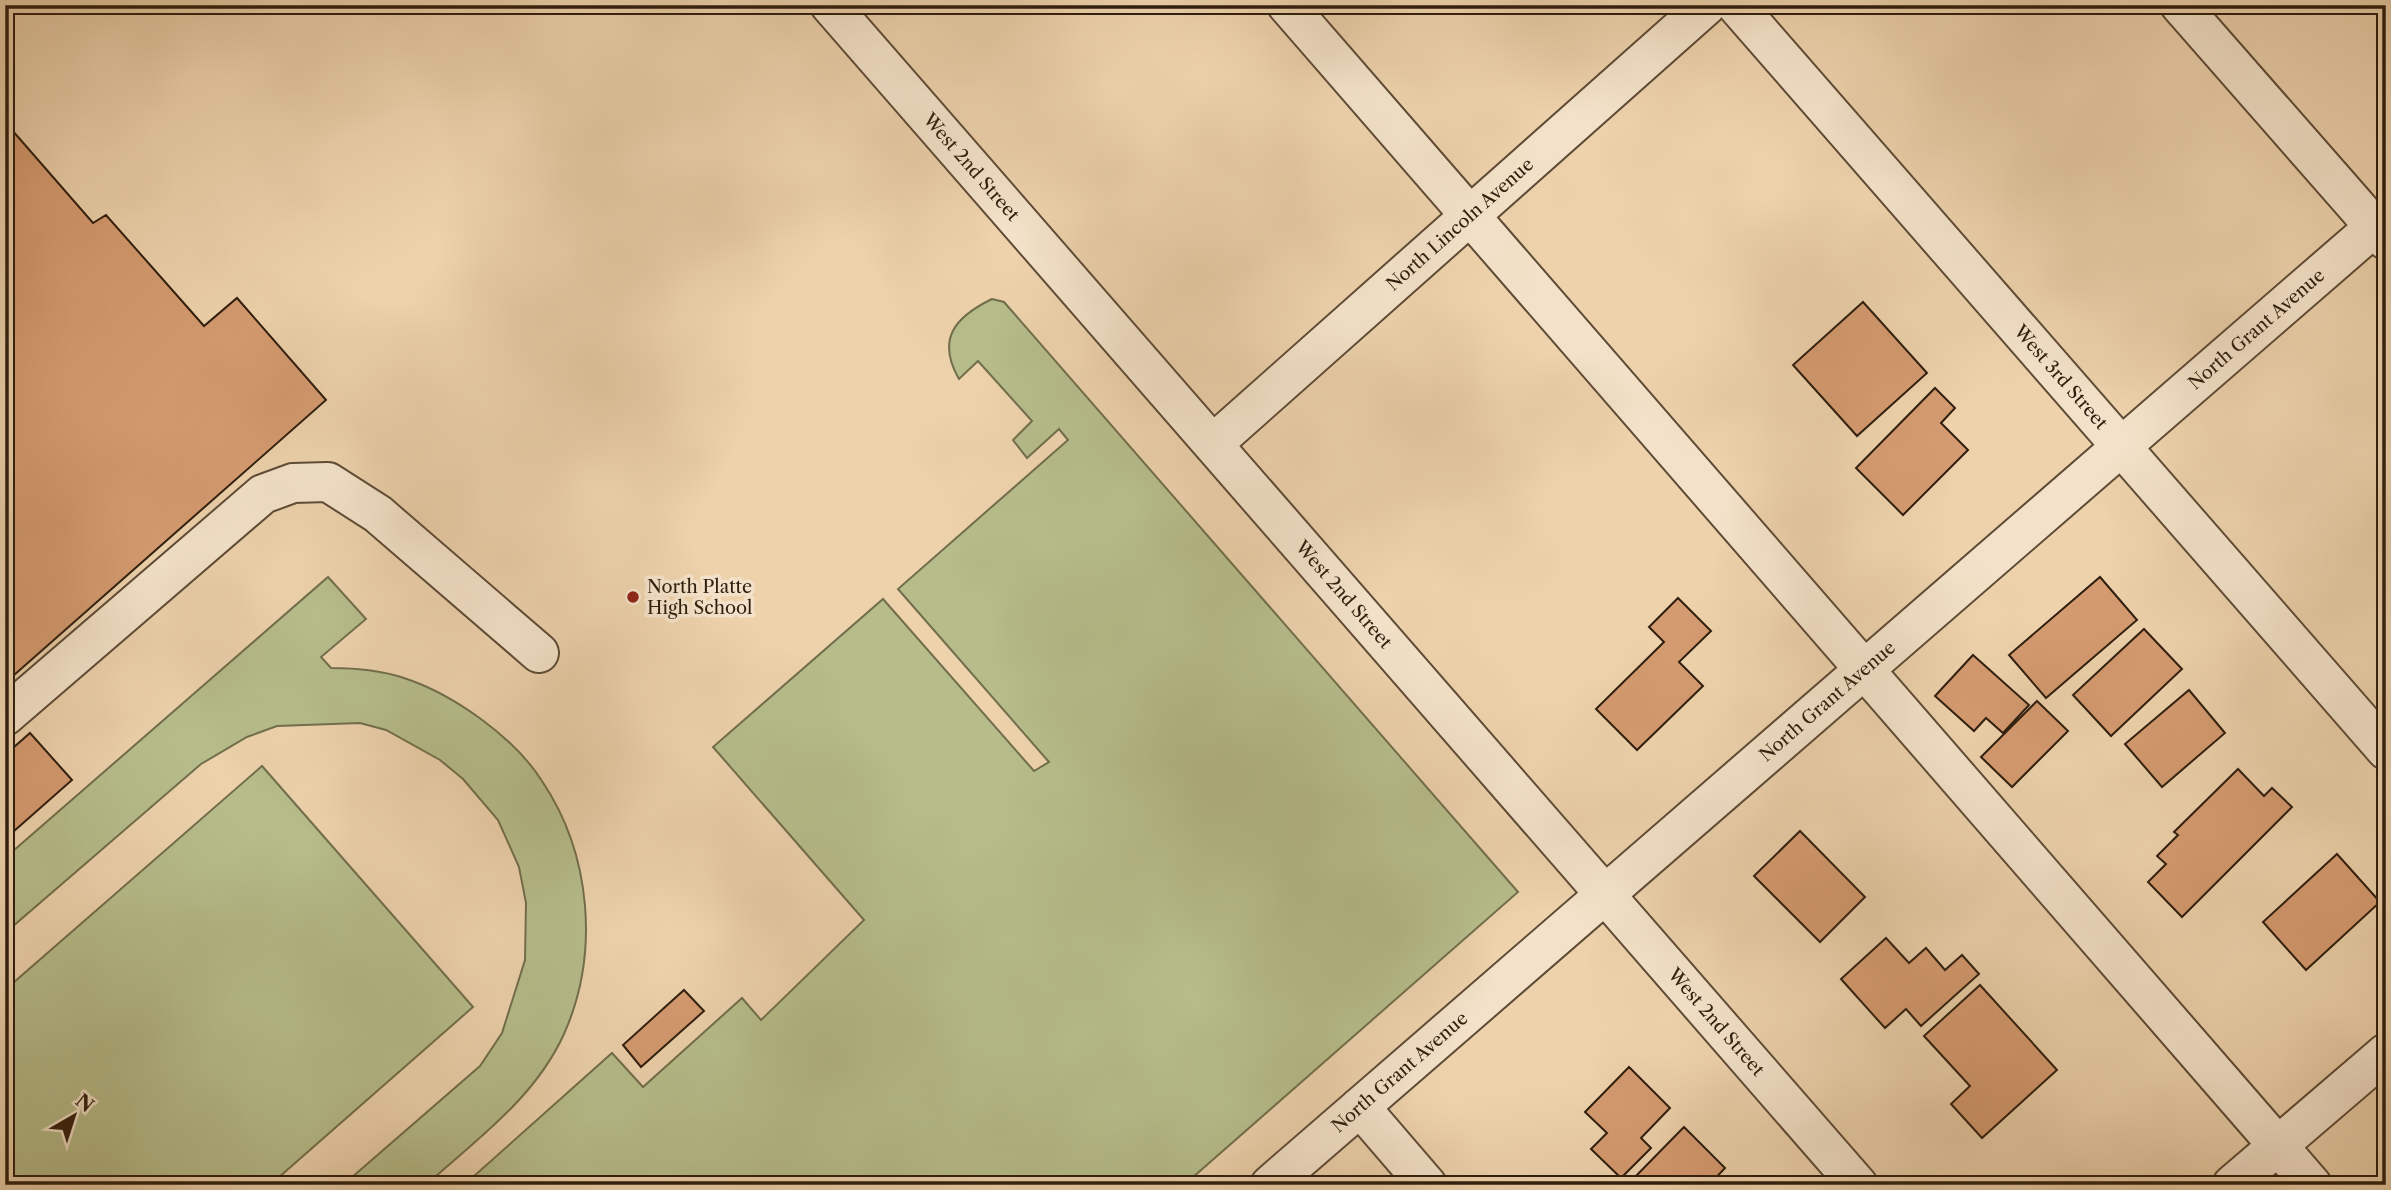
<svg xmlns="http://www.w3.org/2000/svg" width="2391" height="1190" font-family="'Libre Caslon Text',serif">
  <rect width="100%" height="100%" fill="#edd2ac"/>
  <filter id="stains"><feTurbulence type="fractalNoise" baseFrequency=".00286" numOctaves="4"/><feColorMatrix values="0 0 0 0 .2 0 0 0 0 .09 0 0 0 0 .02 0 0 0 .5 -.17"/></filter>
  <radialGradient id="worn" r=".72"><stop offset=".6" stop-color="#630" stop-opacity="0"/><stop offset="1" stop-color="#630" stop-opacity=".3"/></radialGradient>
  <path fill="#b6bd8b" stroke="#726e4c" stroke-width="2" d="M992,299l12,3 514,590 -334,293h-720l148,-132 31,34 99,-89 19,22 103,-100 -151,-173 170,-148 151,172 15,-9 -151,-173 170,-149 -9,-11 -32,29 -14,-18 19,-19 -54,-60 -19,18c-23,-40 -4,-62 33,-80z
    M328,577l38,42 -45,38 10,11c25,0 49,2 73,10 49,16 110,59 138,103 49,73 58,172 22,253 -29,64 -87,105 -138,151h-83l137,-119 22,-33 23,-73 1,-57 -7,-36 -21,-47 -35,-41 -23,-19 -54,-30 -26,-7 -83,3 -30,11 -46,27 -196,169v-75z
    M262,766l211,241 -203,178h-265v-195z"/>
  <path fill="#d59b70" stroke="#2f1e0e" stroke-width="2" d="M5,122l88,101 13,-8 98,111 33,-28 89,102 -321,283z
    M1863,302l64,71 -70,63 -64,-71z
    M1935,388l20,20 -14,15 27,27 -65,65 -47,-47z
    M2100,577l37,43 -91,78 -37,-43z
    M1678,598l33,33 -32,31 24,24 -66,64 -41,-41 68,-67 -15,-15z
    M2144,629l38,40 -71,67 -38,-41z
    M1973,655l56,50 -26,28 -17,-15 -12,13 -39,-35z
    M2189,690l36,43 -63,54 -37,-43z
    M2037,701l31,30 -56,56 -31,-30z
    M30,733l42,47 -67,59v-84z
    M2238,769l26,27 8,-8 20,19 -110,110 -34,-35 18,-18 -9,-8 21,-21 -4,-3z
    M1800,831l65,66 -45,45 -66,-66z
    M2337,854l43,48 -74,68 -43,-48z
    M1886,938l23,25 17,-15 19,22 17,-15 17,19 -58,52 -15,-17 -21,19 -44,-49z
    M1980,985l77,85 -75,68 -31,-34 19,-18 -46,-50z
    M684,990l20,21 -63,56 -18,-22z
    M1629,1067l41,41 -29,30 10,10 -30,30 -30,-29 16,-16 -22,-21z
    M1684,1127l41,41 -16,17h-74l-4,-4z"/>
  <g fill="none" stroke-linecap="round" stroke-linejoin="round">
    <defs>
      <g id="minor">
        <path id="s1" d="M830,5l1028,1180"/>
        <path d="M1287,5l1025,1180"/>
        <path id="s2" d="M1736,5l650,745"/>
        <path d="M2180,5l206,235"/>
        <path id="s3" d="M1214,443l493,-438"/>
        <path d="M5,716l258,-222 30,-11 35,-1 50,32 161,139"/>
        <path d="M1360,1107l67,78"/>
        <path id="s4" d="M1270,1185l1116,-968"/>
        <path d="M2232,1185l154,-132"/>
      </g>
    </defs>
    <use href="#minor" stroke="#5e4b36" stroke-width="42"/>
    <use href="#minor" stroke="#f3e2c9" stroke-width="38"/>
  </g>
  <circle fill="#8f2418" stroke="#f3e2c9" stroke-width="2.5" cx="633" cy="597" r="7"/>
  <g text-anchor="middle" stroke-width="7" stroke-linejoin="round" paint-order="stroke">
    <g font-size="18" fill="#2f1e0e" stroke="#f3e2c9">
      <text dy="6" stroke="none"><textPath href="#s1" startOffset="215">West 2nd Street</textPath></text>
      <text dy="6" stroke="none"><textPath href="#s3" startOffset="329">North Lincoln Avenue</textPath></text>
      <text dy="6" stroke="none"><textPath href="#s4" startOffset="1306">North Grant Avenue</textPath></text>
      <text dy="6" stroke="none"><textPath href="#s2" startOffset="494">West 3rd Street</textPath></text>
      <text dy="6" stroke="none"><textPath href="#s1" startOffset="782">West 2nd Street</textPath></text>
      <text dy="6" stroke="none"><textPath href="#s4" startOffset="738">North Grant Avenue</textPath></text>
      <text dy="6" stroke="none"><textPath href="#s1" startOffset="1349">West 2nd Street</textPath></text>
      <text dy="6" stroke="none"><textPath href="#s4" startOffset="172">North Grant Avenue</textPath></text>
    </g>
    <g font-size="18" fill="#2f1e0e" stroke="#f3e2c9" text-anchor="start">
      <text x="647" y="593">North Platte<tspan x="647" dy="21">High School</tspan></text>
    </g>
  </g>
  <rect width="2391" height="1190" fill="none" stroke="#edd2ac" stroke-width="28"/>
  <rect x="7" y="7" width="2377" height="1176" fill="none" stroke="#2f1e0e" stroke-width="3.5"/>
  <rect x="14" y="14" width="2363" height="1162" fill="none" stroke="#2f1e0e" stroke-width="2"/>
  <g transform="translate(74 1116) rotate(39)" stroke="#f3e2c9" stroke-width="5" paint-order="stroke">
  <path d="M0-5L12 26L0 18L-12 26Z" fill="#2f1e0e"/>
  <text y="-10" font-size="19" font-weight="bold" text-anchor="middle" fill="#2f1e0e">N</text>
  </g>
  <rect width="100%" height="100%" filter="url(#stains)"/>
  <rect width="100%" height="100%" fill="url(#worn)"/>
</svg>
